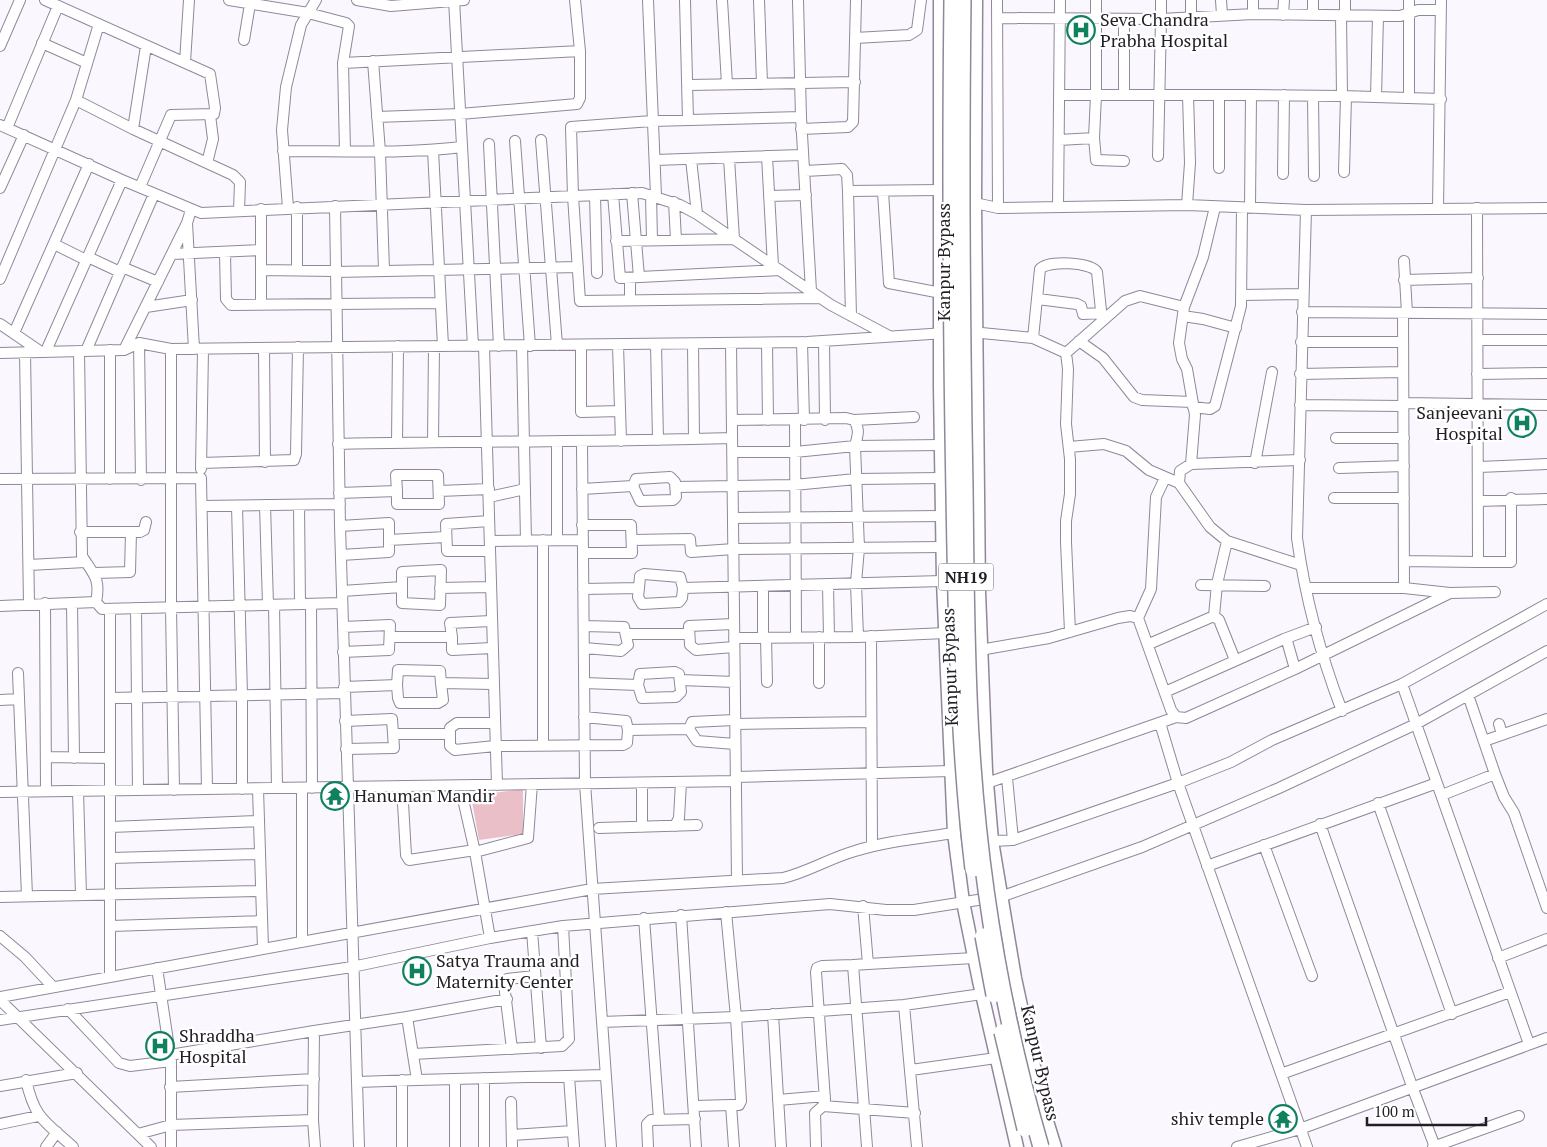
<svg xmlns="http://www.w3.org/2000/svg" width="1547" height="1147" font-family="'PT Serif',serif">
  <rect width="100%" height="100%" fill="#fbf7ff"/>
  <path fill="#eabfc8" d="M523,789v45l-44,6 -8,-44z"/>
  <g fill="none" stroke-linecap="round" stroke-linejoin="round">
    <defs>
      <path id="minor" d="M45,0l165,74 5,34 -1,6 -43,1 -31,72
        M229,0l79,13 38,10 3,3 -6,37 2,88
        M357,0l34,6 73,-6
        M454,0l19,346
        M648,0l8,196
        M685,0l3,120
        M722,0l5,84
        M759,0l3,84
        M798,0l3,117 10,174
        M997,0l1,208
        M1096,0v95h155l-1,113
        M1161,0v19l92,-5 147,2 18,-6h23
        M1191,0v16
        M1221,0l1,15
        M1313,0v15
        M1409,0v98
        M1253,14v-14
        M1283,15l1,-15
        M1345,15v-15
        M997,18l164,1 -3,137
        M855,38l54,-3 8,-5 4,-30
        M244,40l6,-36
        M42,43l45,20
        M0,46l20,-46
        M373,61l7,91 4,118
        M185,62l4,-62
        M343,63l237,-12 -5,-51
        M688,85l167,-3
        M1059,95h37l-2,43
        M1124,95v-76
        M1219,95v73
        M1251,95l91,1 -1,-81
        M1313,96l1,80
        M1342,96l99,3
        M1376,97l2,-81
        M76,100l57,29 100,46 7,7 -1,29
        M377,117l83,-3 117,-10 3,-6v-47
        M801,117l-149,4 -81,6 2,69 7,105 240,-3
        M0,125l122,55 79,33 441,-20 38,12 17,9 134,91 58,31
        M7,128l51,-122
        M133,129l13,-83
        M801,129l47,-2 5,-5 3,-122
        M541,140l16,205
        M1059,140l35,-2 2,22 28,1
        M515,141l15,205
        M489,144l10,202
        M433,150l10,196
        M283,151c60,0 120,3 179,-4
        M767,156l6,110
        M691,159l6,55
        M655,160l147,-5
        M207,163l6,-24 -3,-24
        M805,171l37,-2 5,6 1,16 92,-1
        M1344,172l2,-76
        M1283,174l1,-79
        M0,188l24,-53
        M848,191l3,125
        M883,192l6,91 52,10
        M632,193l7,84
        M613,194l7,84 160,-8
        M595,195l2,78
        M651,195l1,45
        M769,196l37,-1
        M674,202l2,38
        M975,203l23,5 189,-3 119,5 241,-2
        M1187,205l3,-42 -2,-68
        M335,206l5,320 19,621
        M297,207v63
        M1058,207l2,-207
        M288,208l-6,-78 4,-43 15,-62 15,-25
        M1477,208l1,354h33v-64
        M261,209v95
        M1438,209l3,-209
        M1306,210l-9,328c8,59 24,118 45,173
        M187,223l7,126
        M616,241l118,-2 -5,-81
        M54,244l32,16
        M225,253l1,46 5,6 209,-2
        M172,254l89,-4
        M88,257l32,15
        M1404,261l3,52
        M122,267l36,15
        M261,270l74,1
        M335,272l243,-5
        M0,279l76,-179 23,-76
        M1404,280l74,-2
        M1241,295l62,-1
        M1038,299l39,5 4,2 2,8 19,-1
        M630,300v-22
        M146,307l46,-7
        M1302,312l245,2
        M1403,313l1,275
        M1183,316l20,3 33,9
        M0,324l41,28
        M971,332l62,6 33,15 2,16 -2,55 4,35v35l-4,27v21l4,90
        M14,333l75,-169
        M1033,338l7,-69c8,-9 51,-7 57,3l5,48
        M1478,340h69
        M824,341l1,79
        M1079,341l24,17 31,39 8,3 50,2
        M802,342l2,78
        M1301,342h102
        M139,343l2,137
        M731,343l6,537
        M767,343l1,77
        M656,344l2,96
        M693,344l1,95
        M581,345v67l39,-1
        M618,345l3,96
        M484,346l13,439
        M522,346l4,195
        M264,348l1,114
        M171,349v258l3,183
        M124,350l63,-127 4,-13
        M46,351l76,-171
        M79,351l3,205c11,18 19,22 14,46
        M86,351l68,-157
        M25,352l4,252
        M0,353l124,-3 15,-7 32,6 636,-7 139,-9
        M1066,353l59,-52 15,-5 44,11
        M1300,374l103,-2
        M1477,374l70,-1
        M1403,403l144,2
        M1300,405l103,1
        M1193,407l17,2 5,-3 26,-100 1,-98
        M732,420l114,-2 8,2c6,9 4,15 1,26l4,102 -3,35 2,54
        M795,420l1,217
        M854,420l60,-3
        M1336,438h68
        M433,442l1,-96
        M557,442v98
        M397,443l1,-97
        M582,443l3,340 26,364
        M338,444c132,-3 263,-2 394,-6
        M1069,447l35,-3 22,7 23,19 30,13 31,44 17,14 74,24
        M733,452h62l60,-6 86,-1
        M201,463l93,-3 2,-6 2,-107
        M1255,463l17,-91
        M1191,464l4,-49 -8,-46 -5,-10 -3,-16 5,-36 19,-50 12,-50
        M1479,467l68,-3
        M1339,468l65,-2
        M201,469l2,-120
        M0,479l201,-1 6,311
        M110,479v-129
        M1179,483l1,-12 11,-7 109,-4
        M676,487l118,-2 62,-6 86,-1
        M582,489l51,-3 3,-7 34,-2 5,5 1,15 -3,3 -33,1 -7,-15
        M439,491l50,-2
        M339,493l58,-2 -1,-16h42l1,29h-42v-13
        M489,497l36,-8
        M1334,498h70
        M1479,501l68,-2
        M265,505l3,100
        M299,505l1,99
        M202,506l138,-2
        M237,506l5,189v94
        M733,518l209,-2
        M489,521l-43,3 1,27h43
        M582,525h49l1,28h-49
        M340,526l49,-3v29l-48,3
        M80,532h60l4,-2 2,-8
        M389,540l57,-3
        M632,540l58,-1 1,13 43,-3 209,-2
        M490,541l93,-1
        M1404,561l74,1
        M29,565l56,-3
        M95,573l35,-1 1,-40
        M828,584l1,53
        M1201,585l64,1
        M440,588l50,-1
        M683,588l260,-7
        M1307,588h97l46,5 45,-1
        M583,589l56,-1 -1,9 4,7 37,-2 3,-4 1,-10 -3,-11 -36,-3 -4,2 -1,12
        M342,591l60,-4v-15l39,-2 -1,35 -38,-2v-16
        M45,603l1,188
        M72,603l2,155
        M311,604l1,184
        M274,605l3,183
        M0,606l96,-4 6,7 240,-6
        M136,608l2,182
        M110,609v368
        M1214,616l3,-32 10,-43
        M1138,618l13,-29 5,-92 9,-19
        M733,624l-44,2 1,19 6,5 38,-3
        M343,627l47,-2 -1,25 -46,2
        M627,634h61
        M871,636l1,210
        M390,637h62l-2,-14 41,-2
        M452,637v13l40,-2
        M763,637v-51
        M766,637l1,45
        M819,637v46
        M734,638l124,-1 87,-4
        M1284,639l32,-12
        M1149,644l65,-28 5,4 16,40
        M584,648l37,3 7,-6 -4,-18 -40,-1
        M980,650l69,-12 69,-20 12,-2 8,2 33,92 5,7 10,1 109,-49 155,-76
        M18,673l9,223
        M680,680l55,2
        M584,683l54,2 2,-11 35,-2 4,2 2,18 -5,5 -34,1 -4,-13
        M1402,684l127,360
        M397,685l1,13 2,5h38l5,-3 -2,-17
        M344,687l53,-2 1,-15 42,1 1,12 52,1
        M1165,692l119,-53 3,2 8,28
        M110,698l234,-5
        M0,700l19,-1
        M734,720l-42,2 -3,7 8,12 38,3
        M345,721l47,-2 2,29 -48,1
        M493,723h-36l-7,5v18l5,4 40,-4 128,-1 4,-2 1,-13 -2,-9 -42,-4
        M1160,723l18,60 129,364
        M735,724l135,-2
        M1499,724l3,10
        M628,730l61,-1
        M393,734h57
        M1484,741l63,-22
        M543,745v-205
        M46,757l64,1
        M1495,774l9,23 10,16 33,95
        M736,777l215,-6
        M1007,778l6,62
        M642,783v44
        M987,783l189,-66
        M402,786l4,69 3,5 66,-10
        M460,786l15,66 15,86
        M258,789l5,160
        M78,791l3,104
        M0,792l736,-11
        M1442,795l53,-21 -27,-79
        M1378,803l74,211
        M1320,824l93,265 22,58
        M675,826l4,-8 2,-36
        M111,827l148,-6
        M599,828l98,-3
        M992,841l21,-1 165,-57 53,-21 41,-22 130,-56 145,-80
        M1264,845l48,131
        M475,852l53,-14 4,-54
        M111,858l149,-4
        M1207,866l230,-83
        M0,897l261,-6
        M863,906l5,58 -15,1 14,182
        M726,912l10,105 168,-12 78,-11
        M681,915l15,232
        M644,918l15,201
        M111,926l151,-5
        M532,931l9,117
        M0,936l25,21 28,30
        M302,942v-154
        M1498,958l49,-19
        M868,964l106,-6
        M157,968l14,93v86
        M0,997l592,-108 191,-11c25,-6 47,-20 72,-27 32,-10 66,-13 99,-18
        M0,1000l151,147
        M904,1005l13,142
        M68,1009l51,54 11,3 41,-5
        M773,1014l8,133
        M407,1017l100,-18
        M0,1020l352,-53 138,-29 73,-12 267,-22 56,6h28l89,-14 139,-49 137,-59 137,-64 131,-73
        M602,1022l134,-5 5,84 -2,4h-8l3,42
        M314,1031l93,-14 10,63 -60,2
        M512,1049l-8,-65 3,-5 28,-3
        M413,1054l149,-8 7,-7 -6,-113
        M170,1055l144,-24 -1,89 2,27
        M911,1070l85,-12
        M1281,1074l229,-82
        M569,1076l5,71
        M455,1079v68
        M26,1080c9,40 19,41 47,67
        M402,1080v67
        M417,1080l188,-5
        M0,1086l77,-13
        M170,1087l144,-8
        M778,1100l47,-4
        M511,1102l1,45
        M694,1106l37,-1
        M823,1106l92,7
        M0,1124l38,-8
        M138,1134l33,-9 142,-5
        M512,1135l61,-4
        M46,1147l11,-15
        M484,1147v-69
        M648,1147l-1,-23 4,-4 44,-1
        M816,1147l-1,-34 8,-7 2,-6 -9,-128 1,-4 5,-2 31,-1
        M1237,1147l63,-18 247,-91
        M1433,1147l86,-31"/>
      <path id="major" d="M940,0v386l3,195 11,252 9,69 16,79 38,166
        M976,0l-1,203 4,389 7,179 6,70 23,137 28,130 12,39"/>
    </defs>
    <use href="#minor" stroke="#908899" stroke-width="12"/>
    <use href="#major" stroke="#908899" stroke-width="15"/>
    <use href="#minor" stroke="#fff" stroke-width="10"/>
    <use href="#major" stroke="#fff" stroke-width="12"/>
    <defs>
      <path id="highway-bridge" d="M952,0c-2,165 -1,329 2,494 2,126 4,250 19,375
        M963,0c-2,162 -1,325 2,487 1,83 1,166 6,249 8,139 31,278 70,411
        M983,936l11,59
        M1002,1032l23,97"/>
    </defs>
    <use href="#highway-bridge" stroke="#908899" stroke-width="18" stroke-linecap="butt"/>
    <use href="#highway-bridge" stroke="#fff" stroke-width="15"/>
  </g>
  <defs>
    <symbol id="hospital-ring" viewBox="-11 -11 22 22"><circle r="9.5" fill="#fff" stroke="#10815f" stroke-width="1.5"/><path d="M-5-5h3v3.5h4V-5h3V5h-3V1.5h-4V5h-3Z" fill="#10815f"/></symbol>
    <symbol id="temple-ring" viewBox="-11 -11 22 22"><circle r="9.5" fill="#fff" stroke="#10815f" stroke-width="1.5"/><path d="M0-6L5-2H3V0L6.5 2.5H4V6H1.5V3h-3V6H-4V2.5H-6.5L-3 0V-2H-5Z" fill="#10815f"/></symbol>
  </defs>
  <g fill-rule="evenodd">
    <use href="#hospital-ring" x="1065" y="14" width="32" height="32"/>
    <use href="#hospital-ring" x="1506" y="407" width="32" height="32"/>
    <use href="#temple-ring" x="319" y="780" width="32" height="32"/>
    <use href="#hospital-ring" x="401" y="955" width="32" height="32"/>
    <use href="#hospital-ring" x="144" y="1030" width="32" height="32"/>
    <use href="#temple-ring" x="1267" y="1103" width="32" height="32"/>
  </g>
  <g text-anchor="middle" stroke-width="4.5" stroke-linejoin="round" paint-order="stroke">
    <rect fill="#fff" stroke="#646266" stroke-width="1" x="938.5" y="563.5" width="55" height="27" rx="4"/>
    <g font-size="16" font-weight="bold" fill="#221e25">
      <text x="966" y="583">NH19</text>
    </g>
    <g font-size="18" fill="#221e25" stroke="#fff" text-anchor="start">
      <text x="1100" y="26">Seva Chandra<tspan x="1100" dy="21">Prabha Hospital</tspan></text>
      <text x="1503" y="419" text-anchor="end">Sanjeevani<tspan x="1503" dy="21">Hospital</tspan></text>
      <text x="354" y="802">Hanuman Mandir</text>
      <text x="436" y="967">Satya Trauma and<tspan x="436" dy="21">Maternity Center</tspan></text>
      <text x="179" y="1042">Shraddha<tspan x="179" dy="21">Hospital</tspan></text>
      <text x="1264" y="1125" text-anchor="end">shiv temple</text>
    </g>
    <g font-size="18" fill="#221e25" stroke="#fff">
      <text transform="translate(944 262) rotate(-90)" y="6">Kanpur Bypass</text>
      <text transform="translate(950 667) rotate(-92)" y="6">Kanpur Bypass</text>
      <text transform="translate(1040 1063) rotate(77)" y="6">Kanpur Bypass</text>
    </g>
  </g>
  <path d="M1367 1117v8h119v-8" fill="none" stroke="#221e25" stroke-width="2.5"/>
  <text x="1374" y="1117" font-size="15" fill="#221e25" stroke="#ffffff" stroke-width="4" paint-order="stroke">100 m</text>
</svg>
